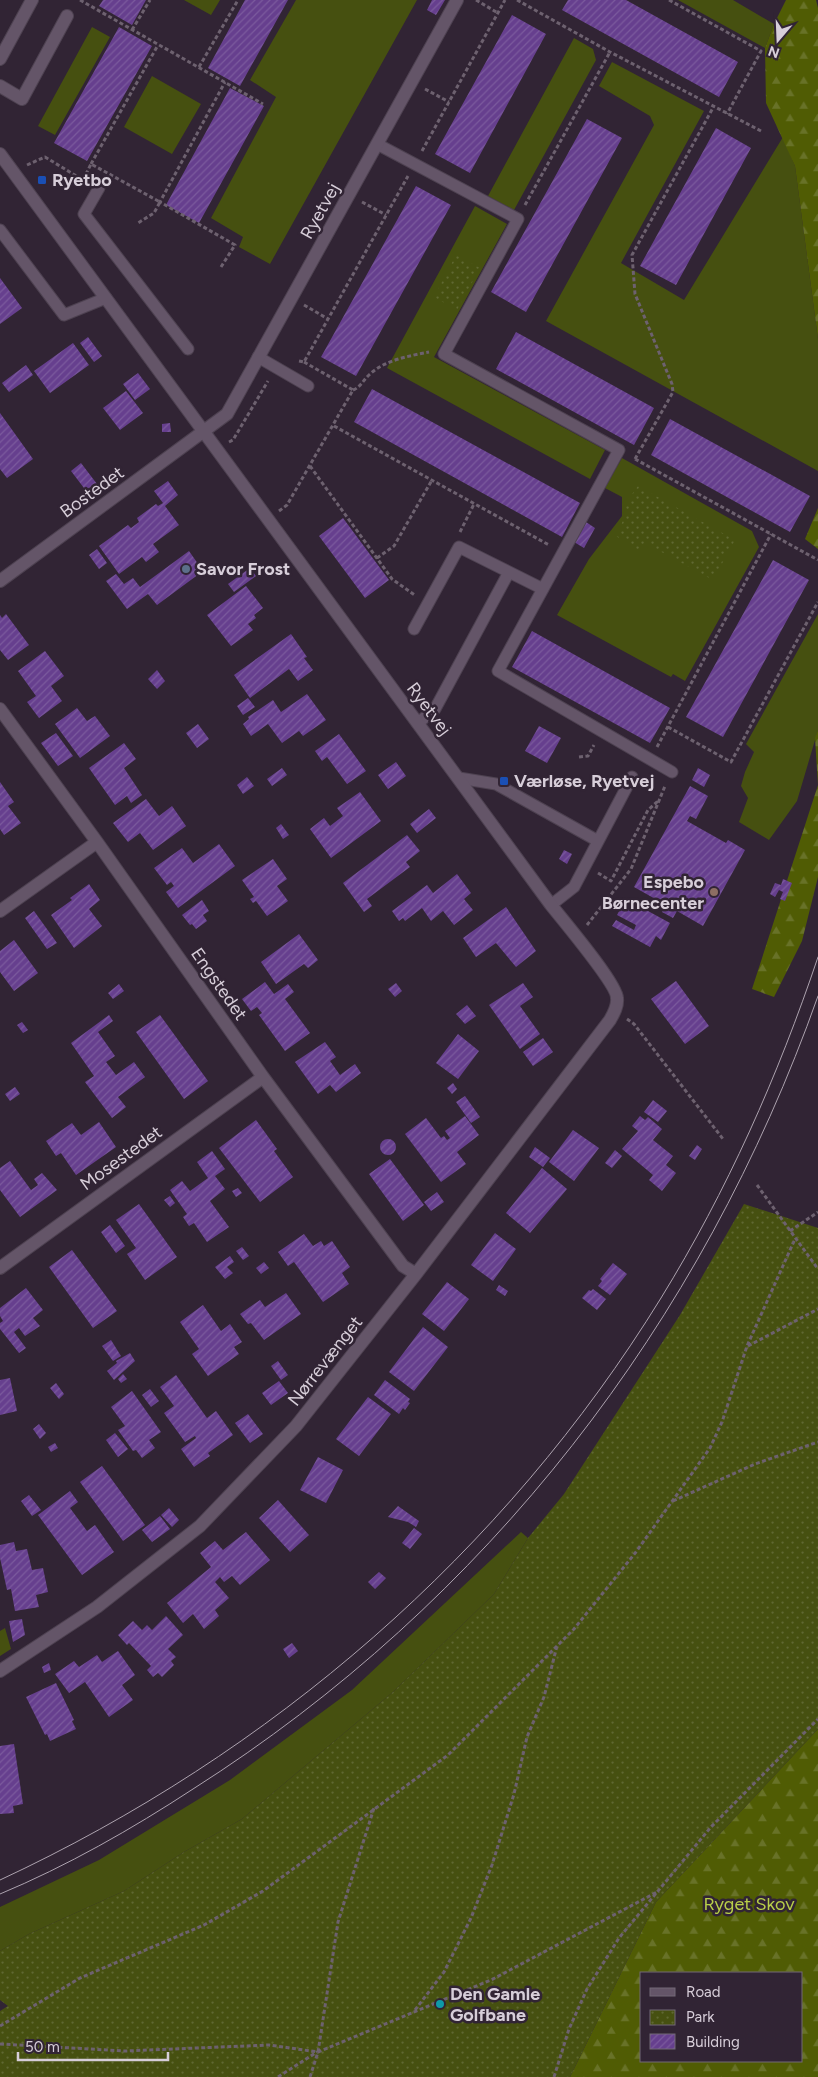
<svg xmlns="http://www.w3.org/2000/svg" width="818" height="2077" font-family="Figtree,sans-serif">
  <defs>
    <pattern id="forest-firs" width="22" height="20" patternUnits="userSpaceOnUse" patternTransform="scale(1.25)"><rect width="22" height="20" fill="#505c04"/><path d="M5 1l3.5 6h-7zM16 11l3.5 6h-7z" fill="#687228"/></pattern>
    <pattern id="park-dots" width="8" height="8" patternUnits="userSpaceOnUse" patternTransform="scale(1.25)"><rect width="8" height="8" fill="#465010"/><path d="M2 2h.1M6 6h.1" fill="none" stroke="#606832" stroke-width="1.8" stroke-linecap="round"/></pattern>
    <pattern id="building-hatch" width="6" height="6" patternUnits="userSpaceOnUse" patternTransform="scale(1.25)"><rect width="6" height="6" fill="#663f8e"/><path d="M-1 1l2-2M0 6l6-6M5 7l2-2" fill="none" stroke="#7b5a9d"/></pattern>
  </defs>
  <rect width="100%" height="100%" fill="#312434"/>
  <path fill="#465010" d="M184,0h36l-9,15z
    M296,0h121l-147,264 -31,-17 4,-10 -32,-19 65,-121 -26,-17z
    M678,0h55l41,24 -9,24z
    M92,27l18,10 -55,98 -17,-9z
    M574,38l19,11 3,11 -82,150 -26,-14z
    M612,62l92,49 -83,152 63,37 99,-163 12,29 23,173v132l-272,-150 108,-196 -4,-9 -51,-30z
    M152,76l49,28 -29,50 -48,-27z
    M475,206l32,18 -73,133 171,93 -15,29 -203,-111z
    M622,458l130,73 7,16 -74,134 -12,-7 -2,3 -114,-62 32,-56 33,-43v-19l-17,-9z
    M818,614v116l-21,71 -28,39 -30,-18 9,-24 -7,-12 4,-14 9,-20 -8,-8z
    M521,1532l7,6 -34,56 -101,98 -151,127 -58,33 -60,39 -95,43 -29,17v-44l99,-47 131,-80 122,-90z
    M5,1628l6,21 -11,7v-25z"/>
  <path fill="url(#forest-firs)" fill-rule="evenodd" d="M786,0h30l2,8v331l-23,-173 -29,-63 -1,-55 9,-24z
    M818,508v41l-13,-10z
    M818,730v147l-16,64 -28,56 -22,-8 66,-204 -3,-47z
    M818,1729v348h-248l86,-175zM642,1973h160v88h-160z"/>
  <path fill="url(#park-dots)" d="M456,255l24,13 -23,42 -23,-13z
    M638,486l97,54 -22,40 -68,-37 -5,9 -24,-16 9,-20v-12z
    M744,1204l74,24v501l-162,173 -86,175h-570v-66l8,-5 -8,-6v-49l29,-17 95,-43 60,-39 58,-33 151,-127 101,-98 34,-56 36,-44 116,-179z"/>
  <path fill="url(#building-hatch)" d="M103,0h43l-14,25 -33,-19z
    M245,0h43l-48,86 -32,-18z
    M432,0h13l-9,15 -9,-5z
    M568,0h58l112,62 -19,35 -157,-87z
    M512,15l34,19 -76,139 -35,-19z
    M119,27l33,19 -65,115 -33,-18z
    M230,88l34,18 -65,117 -33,-18z
    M587,119l35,19 -96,174 -35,-20z
    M716,128l35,20 -75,137 -36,-19z
    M416,186l35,19 -95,171 -35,-19z
    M0,278l22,30 -22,16z
    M516,332l138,76 -20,37 -138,-76z
    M88,337l14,19 -8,6 -14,-19z
    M73,343l16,22 -39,28 -16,-22z
    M26,365l7,10 -24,17 -7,-9z
    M138,373l12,16 -15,11 -12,-16z
    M372,389l208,114 -18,34 -208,-115z
    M126,391l17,22 -23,17 -17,-22z
    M0,413l33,46 -26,19 -7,-9z
    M670,419l140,77 -20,36 -139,-77z
    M170,423l1,9h-9v-8z
    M81,463l16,21 -10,8 -16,-21z
    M168,481l10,14 -13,11 14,19 -26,19 6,8 -13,10 -4,-5 -23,17 -20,-28 29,-21 3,3 8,-6 -2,-4 19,-14 2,2 5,-3 -9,-12z
    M343,518l46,62 -24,18 -46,-62z
    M586,522l9,6 -11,20 -10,-6z
    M97,549l10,14 -8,6 -10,-14z
    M189,551l14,20 -46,34 -9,-11 -21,15 -21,-28 10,-7 8,10 9,-6 7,9z
    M773,560l36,20 -86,157 -37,-20z
    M250,568l6,8 -22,16 -6,-8z
    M246,586l17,22 -9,7 2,3 -8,6 5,6 -22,16 -24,-31z
    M6,614l23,31 -21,15 -8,-10v-35l2,3z
    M532,631l138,77 -20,35 -138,-76z
    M291,634l16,23 -3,1 9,12 -15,11 -9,-12 -39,29 -16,-23z
    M45,651l19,25 -13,10 11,15 -23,17 -12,-16 9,-6 -18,-25z
    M157,670l8,11 -8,8 -9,-10z
    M307,694l19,26 -23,16 -4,-5 -17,12 -14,-19 -17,12 -8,-12 6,-5 -1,-2 25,-17 8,12z
    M248,698l7,9 -12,8 -6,-9z
    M77,708l10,13 8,-5 15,20 -30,22 -25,-34z
    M198,724l11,15 -12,9 -11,-15z
    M539,726l22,12 -14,25 -22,-12z
    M56,733l17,23 -15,10 -17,-23z
    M339,734l27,37 -19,13 -20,-27 -5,4 -7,-10z
    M124,743l12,16 -12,9 18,27 -11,8 -4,-7 -12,9 -26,-37z
    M396,762l10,14 -18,13 -10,-14z
    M282,768l5,7 -15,11 -5,-7z
    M698,768l12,7 -6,12 -12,-7z
    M247,777l7,9 -11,8 -6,-9z
    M0,782l14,20 -6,4 13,17 -17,12 -4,-6z
    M690,786l18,10 -12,23 -6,-3 -3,5 39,22 2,-3 17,10 -42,76 -26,-15 -4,7 -11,-6 4,-7 -32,-18z
    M360,792l21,29 -50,37 -21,-29 14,-11 6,8 13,-10 -6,-8z
    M146,799l13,17 13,-10 14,20 -33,24 -13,-17 -12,9 -15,-19z
    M429,809l7,9 -19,15 -7,-9z
    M281,824l8,11 -6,4 -7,-11z
    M407,835l13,16 -14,11 4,5 -43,32 5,7 -8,6 -21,-29z
    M219,844l16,22 -57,42 -12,-16 8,-6 -3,-4 -4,3 -13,-17 28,-20 11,15z
    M564,850l8,4 -5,10 -8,-5z
    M273,859l14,20 -10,7 11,15 -21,15 -11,-15 -3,2 -3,-4 4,-2 -12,-17z
    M457,874l14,19 -7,6 9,11 -19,15 -11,-14 -12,10 -9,-13 -17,13 -2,-3 -4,3 -7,-10 35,-26 6,8z
    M783,879l9,4 -7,18 -5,-2 3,-7 -4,-2 -4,7 -5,-3 5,-11 6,2z
    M89,884l11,16 -11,9 13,17 -28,22 -23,-33 21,-15 -2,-2z
    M626,899l44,24 -9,17 -5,-4 -6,11 -38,-21 4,-6 18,10 2,-5 -19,-10z
    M202,900l7,11 -6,4 4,6 -11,8 -4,-5 -2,1 -8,-10z
    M506,907l30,44 -20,16 -20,-24 -20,14 -13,-19z
    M34,911l23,32 -10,6 -22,-31z
    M299,934l19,26 -10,8 -4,-4 -28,20 -15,-22z
    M14,940l24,33 -24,18 -14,-19v-21z
    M676,981l33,45 -24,18 -34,-45z
    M265,982l9,12 14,-10 6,8 -9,7 25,34 -25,18 -26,-36 3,-2 -5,-6 -6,4 -9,-12z
    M396,983l6,8 -7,6 -7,-8z
    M523,983l10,14 -13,9 20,28 -20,15 -31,-44z
    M119,984l5,7 -11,8 -5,-6z
    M467,1005l9,11 -11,8 -9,-10z
    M109,1015l4,6 -15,11 17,24 -9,6 10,13 18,-13 11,15 -27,20 8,10 -14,11 -27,-36 9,-6 -23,-33z
    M160,1015l48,66 -24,18 -48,-67z
    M22,1022l6,8 -5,3 -6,-8z
    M458,1034l21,17 -21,28 -22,-16z
    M543,1038l10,14 -20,14 -10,-14z
    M325,1042l11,15 -6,4 10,14 15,-11 6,9 -25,19 -6,-7 -12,9 -23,-32z
    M453,1083l4,6 -5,5 -5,-6z
    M15,1087l5,7 -10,7 -5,-7z
    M465,1096l15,21 -9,6 -15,-21z
    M653,1100l14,11 -9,11 -14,-10z
    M465,1116l14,19 -22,17 9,12 -25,18 -36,-48 21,-16 15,20 3,-2 3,4 3,-2 -5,-7z
    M640,1116l5,4 3,-3 14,12 -9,11 20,16 -7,9 10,8 -14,18 -13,-11 4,-5 -31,-26 16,-18 -6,-5z
    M256,1120l21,29 -3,2 19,26 -33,25 -41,-54z
    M99,1122l17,25 -40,28 -15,-22 -5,3 -10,-15 26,-18 9,12z
    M573,1130l26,18 -25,33 -25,-19z
    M380 1147a8 8 0 1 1 16 0a8 8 0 1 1-16 0Z
    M697,1145l5,4 -7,11 -6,-4z
    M535,1147l15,11 -7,9 -14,-10z
    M615,1150l7,6 -10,12 -7,-5z
    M212,1151l13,18 -10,7 10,13 -15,12 19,26 -22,15 -13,-19 -5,3 -6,-9 4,-3 -17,-24 12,-9 8,10 18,-13 -11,-16z
    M390,1159l34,46 -21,16 -34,-47z
    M10,1161l21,29 7,-5 -4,-6 8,-6 15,17 -37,27 -20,-27v-22z
    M542,1168l25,21 -37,44 -24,-20z
    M238,1188l4,5 -6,4 -4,-6z
    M437,1192l7,10 -13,9 -7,-9z
    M170,1196l5,7 -5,4 -6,-7z
    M139,1204l38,53 -32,23 -18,-26 9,-6 -20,-28z
    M110,1225l15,21 -9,7 -15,-21z
    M495,1233l21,16 -23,32 -22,-16z
    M304,1234l9,12 8,-5 3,5 8,-5 18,26 -8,6 7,11 -26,18 -29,-40 -6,4 -10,-14z
    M242,1247l7,9 -6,4 -7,-9z
    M72,1250l45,61 -24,17 -44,-61z
    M230,1256l4,6 -7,5 6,6 -8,6 -10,-12z
    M264,1262l5,6 -8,6 -5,-6z
    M613,1263l14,11 -17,21 -12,-9 4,-5 -2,-2z
    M447,1282l22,17 -25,32 -22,-17z
    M499,1285l9,6 -3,5 -9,-6z
    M26,1288l17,22 -10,8 7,8 -15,10 -6,-8 -5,4 12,16 -7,5 -19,-24v-6l3,-2 -3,-5v-8z
    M593,1289l13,10 -9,11 -15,-12 7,-8 2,1z
    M286,1293l15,21 -37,26 -13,-17 -3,1 -8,-10 20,-14 5,7z
    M203,1305l18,26 9,-7 12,18 -8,5 5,7 -31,22 -16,-22 7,-5 -19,-27z
    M423,1327l25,20 -34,44 -25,-19z
    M111,1340l10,16 -8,5 -11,-15z
    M130,1353l5,8 -21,19 -7,-9 10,-8 -1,-2z
    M278,1361l10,14 -7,5 -10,-14z
    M123,1374l4,5 -6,4 -3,-4z
    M176,1375l31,43 9,-7 17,24 -25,18 2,3 -16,11 -13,-18 15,-11 -1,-2 -10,6 -21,-29 10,-7 -14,-19z
    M10,1378l7,33 -17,4v-35z
    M385,1380l25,19 -2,3 2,1 -5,7 -2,-2 -4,6 -25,-19z
    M279,1381l9,12 -17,12 -9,-12z
    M56,1383l8,11 -5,5 -9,-11z
    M150,1389l9,12 -8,6 -9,-12z
    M132,1391l29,41 -12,8 6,8 -13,10 -6,-8 -3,1 -15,-21 7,-4 -14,-19z
    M368,1397l23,17 -32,42 -23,-17z
    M248,1414l15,20 -13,9 -15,-20z
    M39,1424l7,9 -6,6 -7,-10z
    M115,1433l13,16 -10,8 -12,-17z
    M55,1443l3,5 -7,4 -3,-5z
    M318,1457l25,13 -17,33 -26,-13z
    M102,1466l43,59 -22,16 -43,-59z
    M70,1491l8,11 -8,6 17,23 8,-6 19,27 -32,23 -44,-60z
    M29,1495l12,15 -9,6 -11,-15z
    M278,1500l31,35 -19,17 -31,-34z
    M398,1506l21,15 -3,6 -8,-5 -20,-5z
    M169,1508l10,12 -7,7 -11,-12z
    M160,1516l10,13 -18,13 -10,-12z
    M414,1528l8,6 -12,15 -8,-6z
    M246,1532l24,28 -30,25 -8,-9 -8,6 -4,-5 -5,5 14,16 -14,12 4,6 -15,13 -11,-15 -10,9 -16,-20 44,-36 -11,-14 15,-12 8,9z
    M14,1542l2,9 11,-2 5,21 11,-2 5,24 -12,3 3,12 -24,4 -4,-22 -4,1 -7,-32v-13z
    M379,1572l7,6 -11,11 -7,-7z
    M166,1616l17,19 -15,14 8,8 -5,4 3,4 -12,12 -4,-4 -5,4 -6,-7 4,-4 -22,-23 -2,2 -9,-10 15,-14 9,9 5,-5 5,5z
    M22,1619l3,16 -12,7 -4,-21z
    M292,1643l6,8 -9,7 -6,-9z
    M118,1651l17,24 -13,10 11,15 -24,17 -24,-35 -16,11 -14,-19 19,-13 5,6 18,-12 5,7z
    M49,1663l2,7 -7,3 -2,-6z
    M56,1683l18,37 -2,1 4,8 -26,12 -3,-7 -2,1 -19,-38z
    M14,1744l9,60 -10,2 1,7 -14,1v-68z"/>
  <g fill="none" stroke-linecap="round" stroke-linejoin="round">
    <defs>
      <path id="lane" d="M377,144l141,75 -74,135 175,96 -121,221 174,101
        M99,188l-15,26 104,135
        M0,230l64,85 42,-17
        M258,357l50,29
        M509,572l34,17
        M414,629l45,-82 50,25 -74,137 -17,14
        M459,778l37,6 102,57
        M551,905l23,-18 58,-110"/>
      <path id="street" d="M0,59l32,-59
        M0,86l22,13 45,-83
        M0,154l551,751c11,14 66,79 66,93 1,8 -3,15 -7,22l-194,254 -120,152 -96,100 -103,81 -97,64
        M0,581l227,-167 230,-414
        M0,709l97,133 166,235 140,189 13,8
        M0,911l97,-69
        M0,1268l263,-191"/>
    </defs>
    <use href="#lane" stroke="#4e4251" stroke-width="13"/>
    <use href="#street" stroke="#4e4251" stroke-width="14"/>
    <path stroke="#6d616f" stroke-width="3" stroke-dasharray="4 2.5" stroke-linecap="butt" d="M80,0l183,104
      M476,0l22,13
      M517,0l93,52 151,79
      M669,0l92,51 -34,63
      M132,30l18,-30
      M199,67l39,-67
      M425,89l24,13
      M422,151l83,-151
      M91,164l67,-119
      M27,165l18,-8 38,23
      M83,180l8,-16 69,38 -6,11 -16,10
      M362,202l24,13
      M525,205l85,-153
      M221,267l14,-22 -75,-43 65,-120
      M304,305l24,14
      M299,361l5,1 104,-186
      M353,390c8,-3 10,-10 17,-16 15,-14 39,-18 59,-22
      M334,426l215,119
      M229,442l4,-2 35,-59
      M635,459l38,-67 -1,-8 -37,-90 -3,-39 82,-149
      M635,459l183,101
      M310,466l82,113 24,17
      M279,511l8,-6 66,-115 -49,-28
      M460,532l14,-28
      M377,558l17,-12 38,-66
      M668,727l63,35 87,-160
      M657,747l114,-213
      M579,757l9,-1 6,-11
      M598,873l13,8 37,-71 10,-9
      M587,925l44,-56 34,-83
      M627,1019l7,5 89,115
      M757,1185l61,84
      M790,1231l28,-19
      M748,1346l70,-37
      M673,1501l82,-37 63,-22
      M415,2010l29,-38 27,-54 21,-53 22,-71 13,-57 17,-40 13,-51
      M0,2026l80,-48 124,-53 59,-34 185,-136 126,-126 62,-77 74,-104 12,-26 25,-76 48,-107
      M0,2044l125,7 144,-6 49,7 175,-73 166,-88
      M278,2077l39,-25
      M310,2077l8,-25 20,-130 36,-114
      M554,2077l15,-48 18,-40 32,-51 92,-111 107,-108"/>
    <use href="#lane" stroke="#645568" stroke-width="11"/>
    <use href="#street" stroke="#645568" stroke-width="12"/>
    <path stroke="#ada3af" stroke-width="1" d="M0,1880c271,-126 504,-327 661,-582 66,-107 117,-222 157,-341
      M0,1894c67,-28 132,-65 193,-105 294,-187 509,-465 625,-793"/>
  </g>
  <g fill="#1a4fb4" stroke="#312434" stroke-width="2">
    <rect x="37" y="175" width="10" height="10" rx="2.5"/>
    <rect x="499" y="776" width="10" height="10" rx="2.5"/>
  </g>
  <circle fill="#5c6f8a" stroke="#312434" stroke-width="2" cx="186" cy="569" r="5"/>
  <circle fill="#8d6e63" stroke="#312434" stroke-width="2" cx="714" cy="892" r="5"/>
  <circle fill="#0f9aa8" stroke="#312434" stroke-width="2" cx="440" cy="2004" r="5"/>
  <g text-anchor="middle" stroke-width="5" stroke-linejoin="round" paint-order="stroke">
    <g font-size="18" font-weight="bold" fill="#d7ced9" stroke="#312434" text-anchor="start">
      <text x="52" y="186">Ryetbo</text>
      <text x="196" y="575">Savor Frost</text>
      <text x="514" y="787">Værløse, Ryetvej</text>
      <text x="704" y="888" text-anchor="end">Espebo<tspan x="704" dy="21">Børnecenter</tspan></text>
      <text x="450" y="2000">Den Gamle<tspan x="450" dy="21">Golfbane</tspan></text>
    </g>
    <g font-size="18" fill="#d7ced9" stroke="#312434">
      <text transform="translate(320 211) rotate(-61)" y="6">Ryetvej</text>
      <text transform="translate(92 492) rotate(-36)" y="6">Bostedet</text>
      <text transform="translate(429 709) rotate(53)" y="6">Ryetvej</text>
      <text transform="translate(219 984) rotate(55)" y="6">Engstedet</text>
      <text transform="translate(121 1158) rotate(-36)" y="6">Mosestedet</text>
      <text transform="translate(325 1361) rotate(-52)" y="6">Nørrevænget</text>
    </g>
    <g font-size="18" fill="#b8cf49" stroke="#312434">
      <text x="749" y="1910">Ryget Skov</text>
    </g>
  </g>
  <rect x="640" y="1972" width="162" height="90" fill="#312434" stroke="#736876"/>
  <rect x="650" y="1988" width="25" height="8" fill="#645568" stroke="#736876"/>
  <text x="686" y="1997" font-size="15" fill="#d7ced9">Road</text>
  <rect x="650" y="2010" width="25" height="15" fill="url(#park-dots)" stroke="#736876"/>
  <text x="686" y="2022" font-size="15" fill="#d7ced9">Park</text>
  <rect x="650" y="2034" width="25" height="15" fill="url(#building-hatch)" stroke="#736876"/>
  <text x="686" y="2047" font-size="15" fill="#d7ced9">Building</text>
  <g transform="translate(778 40) rotate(199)" stroke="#312434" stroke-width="4" paint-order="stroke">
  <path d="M0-4L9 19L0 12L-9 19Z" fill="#d7ced9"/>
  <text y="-8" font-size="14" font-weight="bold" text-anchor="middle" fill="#d7ced9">N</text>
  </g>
  <path d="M18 2052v8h150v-8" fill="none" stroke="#d7ced9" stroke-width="2.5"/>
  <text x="25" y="2052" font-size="15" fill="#d7ced9" stroke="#312434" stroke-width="4" paint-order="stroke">50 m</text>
</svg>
